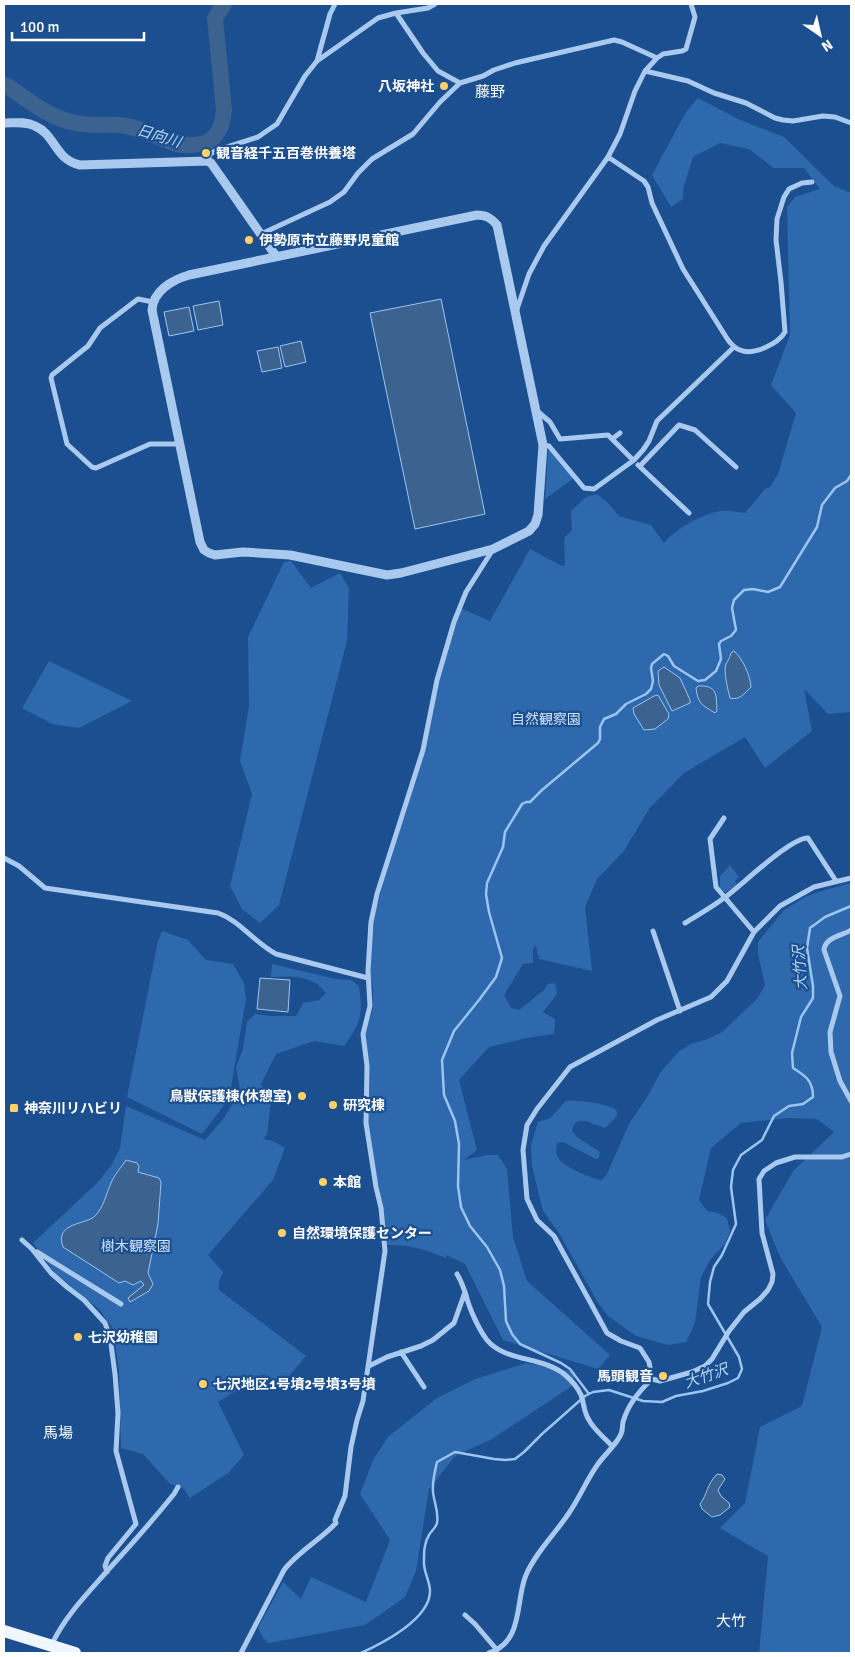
<svg xmlns="http://www.w3.org/2000/svg" width="855" height="1657" font-family="Signika,'Noto Sans JP',sans-serif">
  <rect width="100%" height="100%" fill="#1b4f8f"/>
  <path fill="#2e69ad" d="M698,98l42,22 44,17 50,49 17,7v519l-23,2 -24,-25 8,42 -47,37 -20,-31 -61,36 -35,36 -25,42 -27,28 -12,28 7,64 -53,-12 -3,-14 -3,4v14l-10,1 -19,31 7,13 8,2 24,-19 5,-7 7,-1 2,11 -14,18 12,7 -1,15 -28,4 -37,9 -30,33 18,70 -13,10 23,-5h11l9,14 6,68 14,44 83,74 -12,14 -95,-29 -38,-76 -19,-9v3c-23,-9 -34,-13 -59,-13l-5,-40 -15,-83 -2,-89 8,-24v-21l-4,-19 4,-49 11,-39 42,-133 14,-73 20,-67 30,13 40,-72 32,17 3,-1 -1,-27 8,-8 -1,-19 15,-14 11,-3 11,9 11,13 32,9 13,18c11,-14 40,-30 57,-32 8,-1 16,1 24,2l20,-24 5,-2 8,-13 18,-61 -25,-28 19,-50 -3,-128 8,-10 25,-8 -16,-21h-30l-25,-19 -29,-6 -27,14 -10,32v10l-12,8 -19,-32 34,-63z
    M550,450l24,28 -29,21 3,-48z
    M291,561l20,27 29,-15 9,15 -2,53 -68,264 -19,18 -18,-14 -12,-23 22,-92 -12,-33 9,-55 -1,-69 36,-75z
    M49,661l83,40 -53,27 -27,-4 -30,-16z
    M730,865l9,12 -4,4 2,3 -10,8h-4l-3,-3v-13z
    M851,883v770h-92l9,-97 -48,-28 25,-25 15,-76 42,-21 20,-79 -42,-70 -15,-37 28,-49 41,-39 -17,-13 -28,-1 -48,5 -30,25 -12,52 8,11 11,2 9,5 3,13 -5,13 -15,16 -9,17 -6,46 -9,19 -18,3 -32,-9 -28,-20 -10,-13 -39,-70 -16,-22 -11,-45 -1,-21 7,-23 12,-4 16,-17c12,-1 43,2 51,10v5l-12,12c-12,-3 -30,-16 -33,3l5,6 23,15 -1,6 -3,1 -33,-17 -6,1c-1,6 -2,11 2,16 4,7 35,21 43,21l5,-6 22,-50 18,-27 13,-24 18,-21 13,-8 17,-5 14,-7 36,-34 7,-13 -7,-31v-12l26,-32 21,-13 13,-5z
    M162,931l26,9 18,20 27,4 11,19 2,16 -17,100 -27,35 -75,-37 31,-156z
    M272,964l64,15 15,1 8,6c4,29 2,37 -15,60l-30,-5 -38,13 -15,30 10,17 -4,34 -4,4 10,2 12,7 -12,32 -65,75 15,17 -4,10v8l87,66 -26,31 -16,-13 -46,28 26,53 -16,18 -38,25 -7,-10 -13,-4 -27,-30 -22,-6 -2,-77 -6,-42 -14,-20 -44,-36 -22,-30 64,-60 14,-17 9,-18 6,-42 79,34 19,-22 10,-17 5,3 1,-15 -4,-22 7,-18 4,-27 8,-8 16,2h25l7,-13 16,-3 7,-7c-13,-18 -35,-17 -55,-16z
    M527,1363l48,9 -3,14 -80,53 -37,17 -26,33 -13,82 -11,26 -40,28 -96,18 -6,-5 -5,-10 25,-46 18,17 10,-22 55,25 24,-62 -30,-46 14,-36 15,-22 48,-38 38,-19z"/>
  <path fill="#3c6290" stroke="#9cc4f0" d="M441,299l44,215 -70,15 -45,-216z
    M219,301l4,24 -25,5 -5,-24z
    M189,307l5,24 -25,5 -5,-24z
    M301,341l5,21 -21,5 -5,-21z
    M278,347l4,21 -20,4 -5,-21z
    M734,651c9,8 16,24 17,36 -6,6 -12,14 -21,11 -2,-8 -7,-27 -4,-34 3,-5 3,-5 5,-11z
    M664,667l16,11 10,22v3l-18,8 -13,-26 -1,-14z
    M698,686c20,-1 18,9 19,25l-2,2c-13,-8 -17,-9 -19,-25z
    M658,695l11,19 -1,5 -13,10 -11,1 -10,-16 -1,-6 21,-12z
    M260,978l30,2 -2,32 -31,-3z
    M126,1160l11,3 2,3 -1,6 21,6 2,4 -3,42 -10,49 5,11 -4,7 -19,11 -2,-4 16,-13 -3,-4 -8,4 -8,-4 -6,2 -56,-36c-9,-25 23,-22 32,-31 9,-9 11,-22 16,-33 3,-8 10,-15 15,-23z
    M717,1474l5,1 3,4 -7,11 3,6 8,7 1,4 -10,8 -8,2 -10,-8 -2,-5c8,-11 6,-18 17,-30z"/>
  <g fill="none" stroke-linecap="round" stroke-linejoin="round">
    <path stroke="#9cc4f0" stroke-width="2.5" d="M589,1394l-19,-25 -9,-6 -41,-19 -8,-10 -6,-13 -2,-35 -4,-16 -13,-23 -17,-21 -9,-19 -3,-21 1,-42 -4,-23 -11,-26 -2,-35 12,-29 25,-31 17,-23 6,-19 -13,-46 -3,-18 1,-11 16,-36 2,-15 17,-28 4,-2h4l12,-12 56,-47 2,-4v-12l4,-8 12,-5 10,-10 20,-10 5,-5 2,-8 -2,-13 1,-4 12,-10 4,2 6,10 24,15 7,-1 11,-9 5,-12 -2,-15 2,-3 10,-5 5,-6 -4,-22 2,-8 10,-10 9,-1 15,3 12,-5 37,-60 5,-22 13,-17 12,-7 4,-6
      M361,1653c22,-10 69,-34 69,-62 0,-10 -7,-20 -6,-30 0,-9 0,-18 5,-26 2,-4 7,-7 8,-12 2,-12 -3,-20 -4,-31 -1,-10 2,-21 4,-30l18,-10 39,7 12,1 9,-1 9,-7 18,-18 43,-38 8,-4 16,-2 34,11 19,1 14,-6 27,-5 25,-8 10,-5 4,-9 -3,-12 -31,-53 2,-22 4,-15 8,-12 14,-31 -5,-37 2,-17 8,-15 21,-15 12,-24 15,-10 14,-2 10,-7c0,-16 -7,-21 -20,-29l-1,-15 9,-36 12,-19v-12l-6,-38 3,-20 15,-11 26,-11"/>
    <path stroke="#3c6290" stroke-width="16" d="M4,85l5,2c21,15 41,31 67,36 16,4 34,0 50,3 19,3 37,15 55,19 3,0 7,0 11,0 23,-1 30,-14 32,-35l-9,-92 9,-14"/>
    <path stroke="#a9c9ee" stroke-width="5" d="M435,4l-7,4 -32,5 27,40 15,18 22,12 23,-7 11,-6 21,-7 99,-23 8,2 35,16
      M317,61l61,-43 18,-5
      M645,71l43,10 26,12 32,10 29,15 8,2 10,1 30,-5 12,1 16,6
      M608,157l36,24 4,6 4,16 31,66 45,71c3,4 6,8 12,10 13,6 38,-6 45,-18l-4,-50 -5,-42 1,-21 7,-22 5,-8 13,-6 10,-1
      M207,161l3,-7 5,-3 43,-14 19,-13 28,-48 12,-15 13,-47 5,-10
      M261,234l69,-32 14,-10 14,-19 14,-14 41,-25 27,-32 20,-19
      M153,302l-15,-3 -38,29 -12,18 -36,29 -1,3 16,66 25,23 4,1 54,-24h29
      M516,312l13,-38 15,-28 64,-89 12,-23 15,-43 10,-20 12,-13 6,-4 19,-3 4,-2 9,-32 -4,-13
      M536,410l14,12 10,17 48,-4 23,23
      M612,439l8,-6
      M543,445l6,1 35,42 10,1 40,-29 9,-10 6,-9 8,-20 77,-74
      M638,465l51,48
      M640,466l39,-41 16,5 41,37
      M724,818l-14,21 6,48 38,45
      M4,858l15,8 26,22 173,25c22,8 37,30 58,41l92,24
      M685,923c13,-8 27,-16 39,-25 17,-12 67,-61 84,-60l28,43
      M851,930c-9,6 -26,7 -27,20l16,46 -10,36 1,20 9,29 11,20
      M653,931l27,80
      M22,1240l10,9 19,24 16,14 17,13 21,23 5,14 5,37 3,39 -2,38 20,73 -28,34 -3,8 2,6
      M37,1252l84,52
      M457,1274c5,8 6,13 9,21 3,13 13,35 21,45 18,22 55,16 77,34 6,5 14,14 17,21 3,8 3,18 8,25 5,10 16,18 23,26
      M401,1352l23,35
      M369,1366l18,-9 34,-11 12,-6 21,-17 11,-31
      M652,1379l-3,-17 -9,-14 -19,-7 -14,-8 -53,-97 -17,-16 -10,-21 -4,-49 4,-25 10,-16 33,-42 87,-47 54,-23 16,-16 27,-49 26,-26 34,-19 37,-9
      M652,1379l8,2 32,-9 13,-6 7,-7 17,-28 15,-19 16,-13 8,-9 4,-8 1,-8 -11,-41 -3,-54 5,-8 12,-8 19,-6h47l9,-3
      M465,1615l10,9 22,26
      M52,1644c13,-28 36,-51 56,-74 23,-25 45,-50 66,-76l4,-7
      M241,1653l43,-83c14,-18 36,-30 52,-47l-1,-3 10,-24 6,-49 6,-27 6,-19 22,-150 -4,-43 -5,-21 -10,-64 1,-57 -4,-32 7,-28 -2,-35 3,-49 6,-28 46,-144 14,-70 17,-58 12,-30 26,-41
      M489,1653c35,-11 26,-52 37,-78 10,-23 29,-41 43,-62 11,-16 18,-34 29,-49 7,-10 19,-20 23,-30 2,-4 1,-8 2,-12 5,-18 16,-31 29,-43"/>
    <path stroke="#a9c9ee" stroke-width="9" d="M4,123c10,0 21,-2 31,3 21,9 19,33 45,39l127,-4 4,2 65,93
      M477,215c9,0 14,3 20,10l46,220 -5,70 -3,9 -6,7 -36,18 -92,24 -14,2 -97,-20 -47,-3 -28,3 -6,-2 -5,-3 -4,-8 -48,-232c1,-19 20,-30 37,-35z"/>
    <path stroke="#f0f6ff" stroke-width="12" d="M4,1631l71,22"/>
  </g>
  <g fill="#ffd166" stroke="#1b4f8f" stroke-width="2">
    <circle cx="444" cy="86" r="5"/>
    <circle cx="206" cy="153" r="5"/>
    <circle cx="249" cy="240" r="5"/>
    <circle cx="302" cy="1096" r="5"/>
    <circle cx="333" cy="1105" r="5"/>
    <rect x="9" y="1103" width="10" height="10" rx="2.5"/>
    <circle cx="323" cy="1182" r="5"/>
    <circle cx="282" cy="1233" r="5"/>
    <circle cx="78" cy="1337" r="5"/>
    <circle cx="663" cy="1376" r="5"/>
    <circle cx="203" cy="1384" r="5"/>
  </g>
  <g text-anchor="middle" stroke-width="4.5" stroke-linejoin="round" paint-order="stroke">
    <g font-size="14" font-weight="bold" fill="#fff" stroke="#1b4f8f" text-anchor="start">
      <text x="434" y="91" text-anchor="end">八坂神社</text>
      <text x="216" y="158">観音経千五百巻供養塔</text>
      <text x="259" y="245">伊勢原市立藤野児童館</text>
      <text x="292" y="1101" text-anchor="end">鳥獣保護棟(休憩室)</text>
      <text x="343" y="1110">研究棟</text>
      <text x="24" y="1113">神奈川リハビリ</text>
      <text x="333" y="1187">本館</text>
      <text x="292" y="1238">自然環境保護センター</text>
      <text x="88" y="1342">七沢幼稚園</text>
      <text x="653" y="1381" text-anchor="end">馬頭観音</text>
      <text x="213" y="1389">七沢地区1号墳2号墳3号墳</text>
    </g>
    <g font-size="14" fill="#cfe3fa" stroke="#1b4f8f">
      <text x="546" y="724">自然観察園</text>
      <text x="136" y="1251">樹木観察園</text>
    </g>
    <g font-size="15" fill="#fff" stroke="#1b4f8f">
      <text x="490" y="97">藤野</text>
      <text x="58" y="1438">馬場</text>
      <text x="731" y="1626">大竹</text>
    </g>
    <g font-size="15" font-style="italic" fill="#b5d3f5" stroke="#1b4f8f">
      <text transform="translate(159 136) rotate(17)" y="5">日向川</text>
      <text transform="translate(800 968) rotate(-94)" y="5">大竹沢</text>
      <text transform="translate(706 1376) rotate(-19)" y="5">大竹沢</text>
    </g>
  </g>
  <rect width="855" height="1657" fill="none" stroke="#ffffff" stroke-width="10"/>
  <g transform="translate(820 35) rotate(146)" stroke="#1b4f8f" stroke-width="4" paint-order="stroke">
  <path d="M0-4L9 19L0 12L-9 19Z" fill="#ffffff"/>
  <text y="-8" font-size="14" font-weight="bold" text-anchor="middle" fill="#ffffff">N</text>
  </g>
  <path d="M12 32v8h132v-8" fill="none" stroke="#ffffff" stroke-width="2.5"/>
  <text x="20" y="32" font-size="15" fill="#ffffff" stroke="#1b4f8f" stroke-width="4" paint-order="stroke">100 m</text>
</svg>
